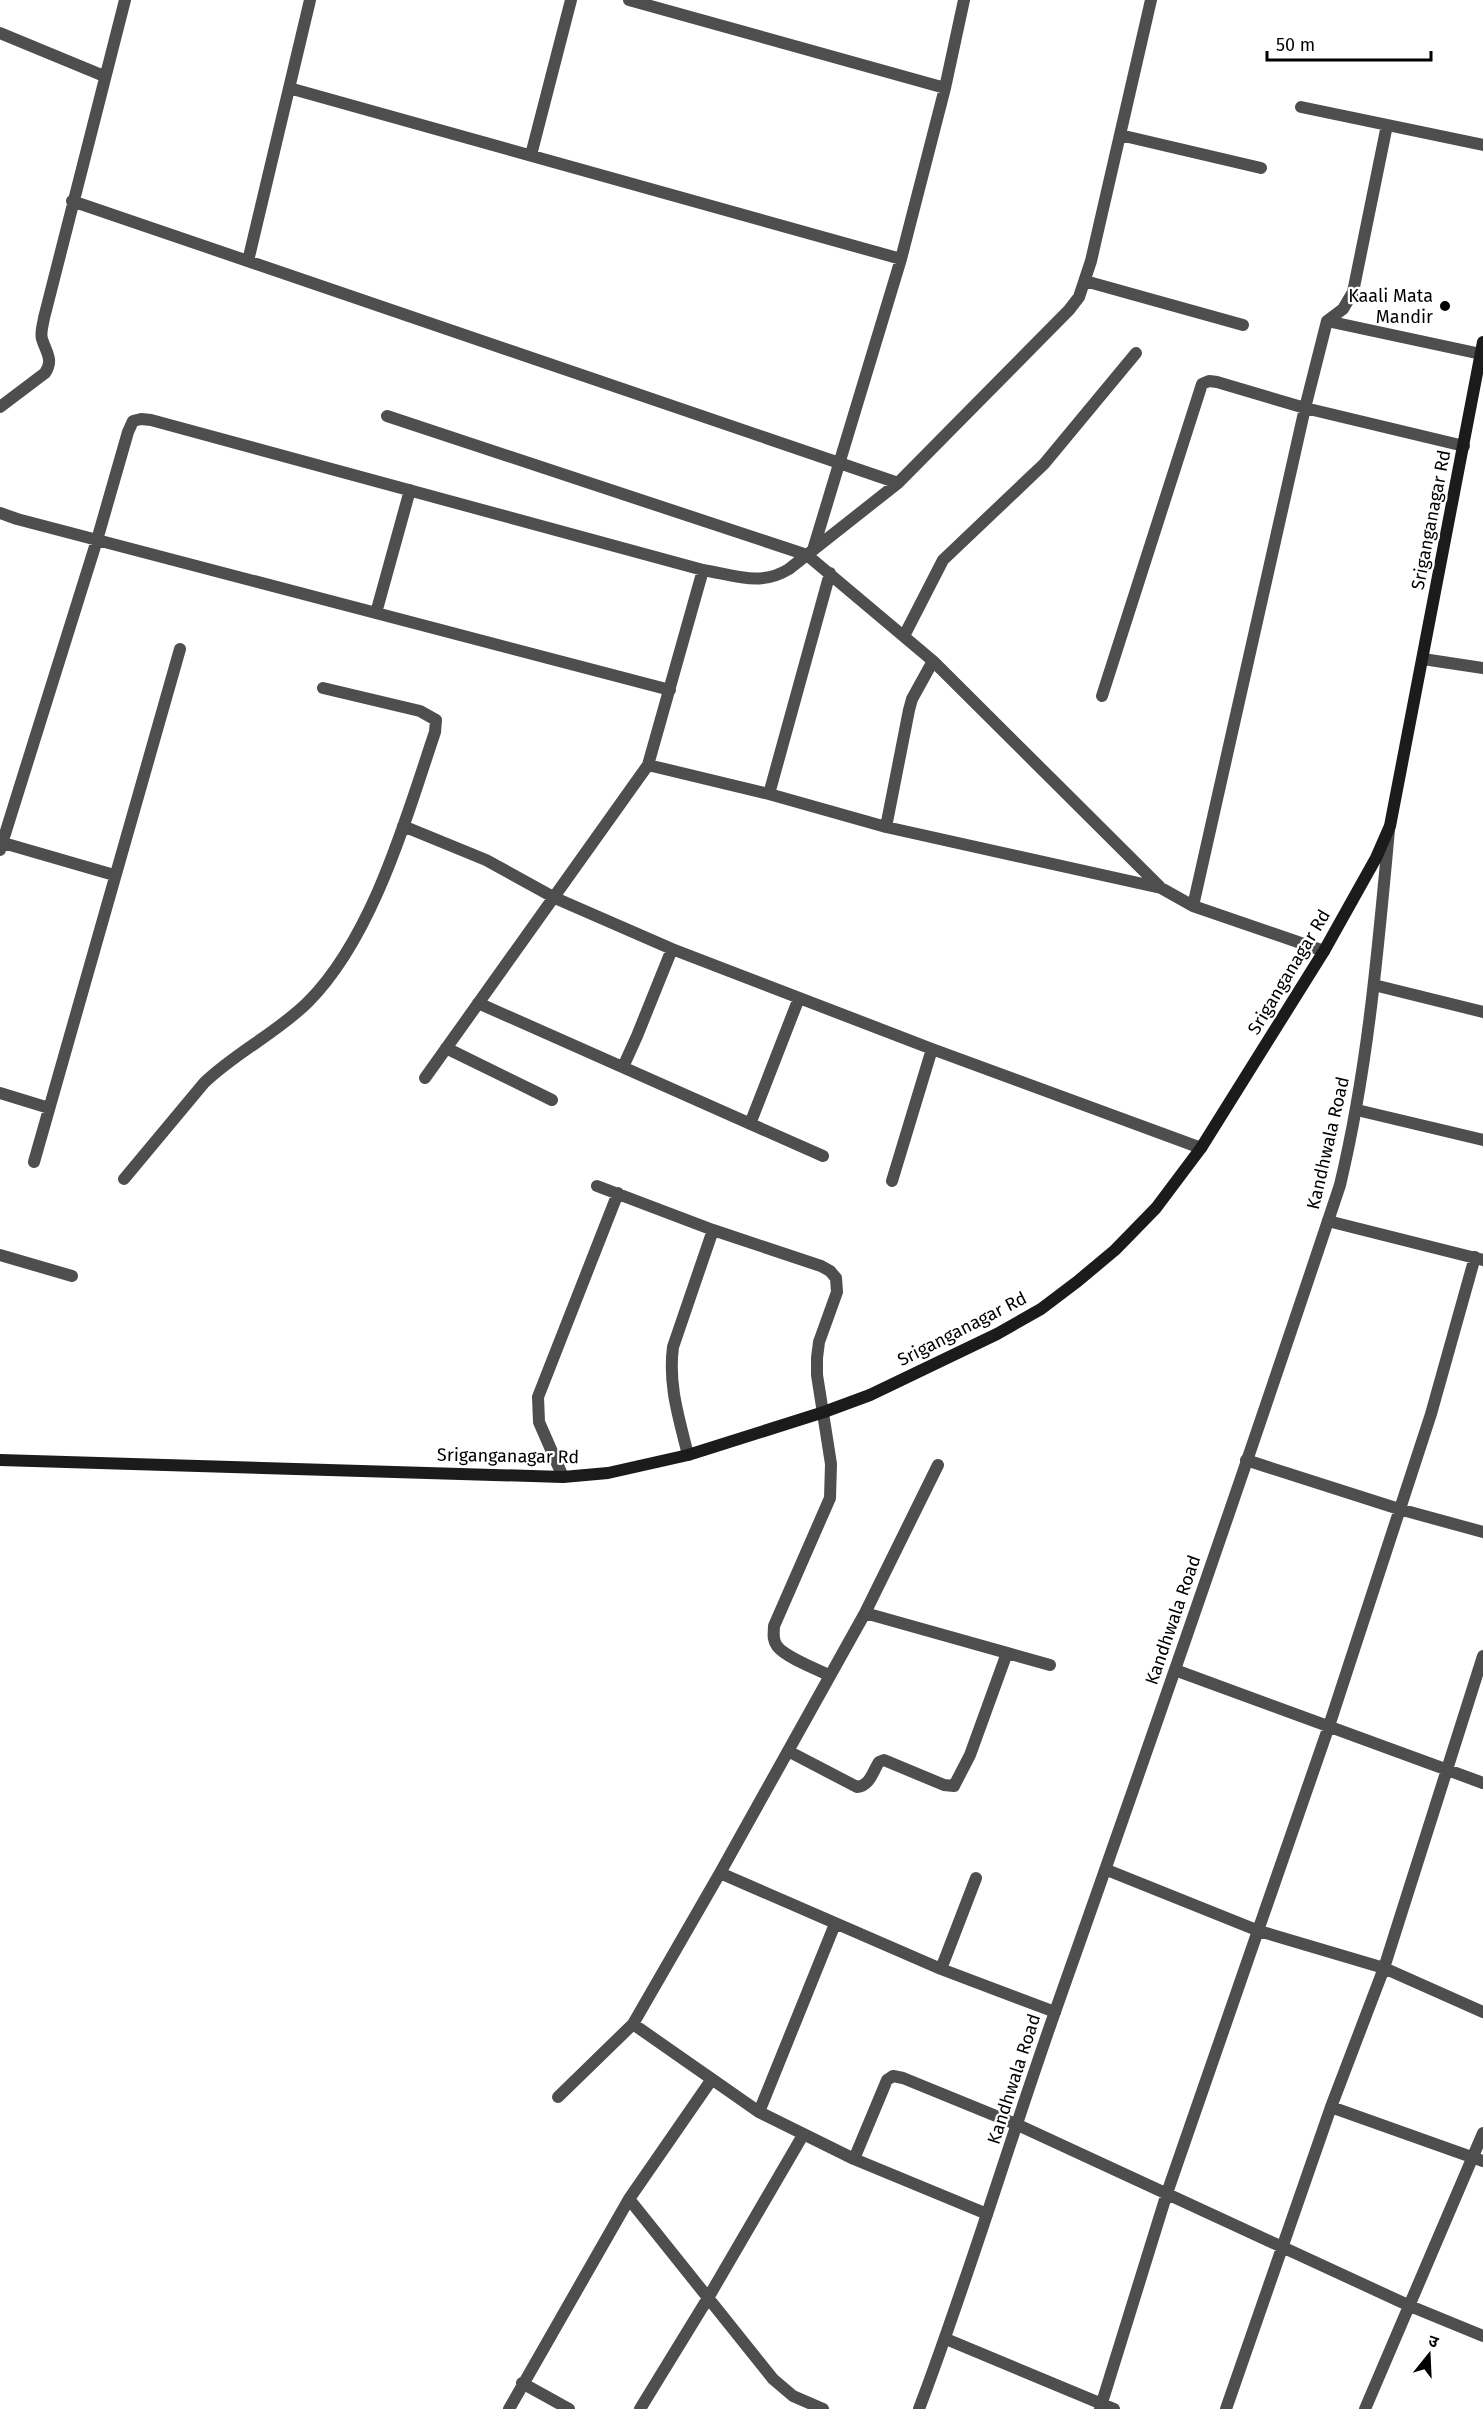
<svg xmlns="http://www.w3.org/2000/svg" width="1483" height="2409" font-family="'Fira Sans','Noto Sans Devanagari',sans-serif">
  <rect width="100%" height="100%" fill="#fff"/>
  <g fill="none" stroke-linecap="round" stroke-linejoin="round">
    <path stroke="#4e4e4e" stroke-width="12" d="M629,0l316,88
      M0,33l104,43
      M289,88l612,171
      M1301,107l182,38
      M1120,135l141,33
      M531,155l40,-155
      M72,201l826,282
      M248,261l62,-261
      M1085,281l158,44
      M1327,321l154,33
      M0,407l45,-34c9,-13 1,-21 -3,-34 -2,-7 1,-14 2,-21l81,-318
      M387,416l420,139 126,106 227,226
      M0,513l17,6 653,171
      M813,550l88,-291 44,-171 19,-88
      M376,613l34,-123
      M904,636l39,-76 101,-96 92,-111
      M1423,659l60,9
      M1102,696l100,-312 7,-3 8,1 88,26 159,38
      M648,765l55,-195c31,5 57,17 86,-1l109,-86 171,-173 10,-13 12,-36 60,-261
      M769,794l61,-221
      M403,826l83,34 69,38 117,51 260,100 269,99
      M886,827l23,-117 3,-11 21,-38
      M0,842l114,33
      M0,850l97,-310 31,-108 5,-11 8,-2 10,1 552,150
      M1193,906l112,-498 22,-87 16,-12 10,-17 34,-167
      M1374,985l109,27
      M478,1003l345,153
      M446,1048l106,52
      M623,1067l14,-31 35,-87
      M425,1078l223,-313 121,29 117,33 275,61 32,18 131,45
      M0,1093l49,15
      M1357,1110l126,30
      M750,1124l49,-126
      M34,1162l146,-513
      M124,1179l80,-96c32,-31 73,-50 104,-81 65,-65 98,-184 127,-270l1,-12 -16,-9 -97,-23
      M892,1181l40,-132
      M597,1186l116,44 108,36 9,5 6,7 1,14 -18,50 -2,16v17l14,89 -1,34 -56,128c0,7 -2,13 3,20 8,11 39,23 52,29
      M1328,1221l155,39
      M0,1255l72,21
      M688,1455c-9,-37 -20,-70 -15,-108l40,-117
      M1246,1460l153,49 84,23
      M563,1477l-24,-55 -1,-25 80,-204
      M865,1613l185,52
      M1175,1670l308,113
      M788,1751l69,36c13,-1 16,-16 22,-25l5,-2 60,25 10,1 16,-31 37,-102
      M1107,1870l152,61 125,37 99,44
      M720,1873l221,96 114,43
      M941,1969l35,-91
      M633,2024l126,88 95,47 133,55
      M712,2079l-83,120 144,180 20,17 30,13
      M558,2097l75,-73 87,-151 145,-260 73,-148
      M1331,2107l152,54
      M759,2112l76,-188
      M854,2159l33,-79 6,-4 10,2 115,47 392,181 73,30
      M946,2339l168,70
      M522,2383l47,26
      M509,2409l120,-210
      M640,2409l68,-111 95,-163
      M1100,2409l67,-216 162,-467 102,-312 44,-157
      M1226,2409l105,-302 53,-139 99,-312
      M1365,2409l118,-276"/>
    <path stroke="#4e4e4e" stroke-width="12" d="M919,2409c50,-132 90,-267 137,-400 97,-274 192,-548 284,-824 28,-117 38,-236 49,-355"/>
    <path stroke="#1b1b1b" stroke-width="12" d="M0,1460l563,17 45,-4 80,-18 136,-43 46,-17 127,-61 44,-25 37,-28 37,-31 41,-42 45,-60 123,-197 52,-93 14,-32 93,-484"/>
  </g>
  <circle fill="#000" stroke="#fff" stroke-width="2" cx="1445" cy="306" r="6"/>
  <g text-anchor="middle" stroke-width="4.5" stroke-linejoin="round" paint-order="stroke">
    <g font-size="18" fill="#000" stroke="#fff" text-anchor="end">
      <text x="1433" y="302">Kaali Mata<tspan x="1433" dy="21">Mandir</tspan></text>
    </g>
    <g font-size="18" fill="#000" stroke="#fff">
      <text transform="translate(1431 520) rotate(-79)" y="6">Sriganganagar Rd</text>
      <text transform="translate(1289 972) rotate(-59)" y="6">Sriganganagar Rd</text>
      <text transform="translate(1328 1143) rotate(-77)" y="6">Kandhwala Road</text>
      <text transform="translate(962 1329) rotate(-27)" y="6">Sriganganagar Rd</text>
      <text transform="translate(508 1456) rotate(1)" y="6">Sriganganagar Rd</text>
      <text transform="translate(1173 1620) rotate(-71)" y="6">Kandhwala Road</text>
      <text transform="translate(1014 2079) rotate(-72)" y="6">Kandhwala Road</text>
    </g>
  </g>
  <g transform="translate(1429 2355) rotate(18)" stroke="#ffffff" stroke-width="4.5" paint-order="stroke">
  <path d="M0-4.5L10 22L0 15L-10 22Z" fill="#000000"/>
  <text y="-9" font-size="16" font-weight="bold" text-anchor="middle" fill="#000000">उ</text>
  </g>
  <path d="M1267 51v9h164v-9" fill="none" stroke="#000000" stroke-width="3"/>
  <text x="1276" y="51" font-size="18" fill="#000000" stroke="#ffffff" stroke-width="4.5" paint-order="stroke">50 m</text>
</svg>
